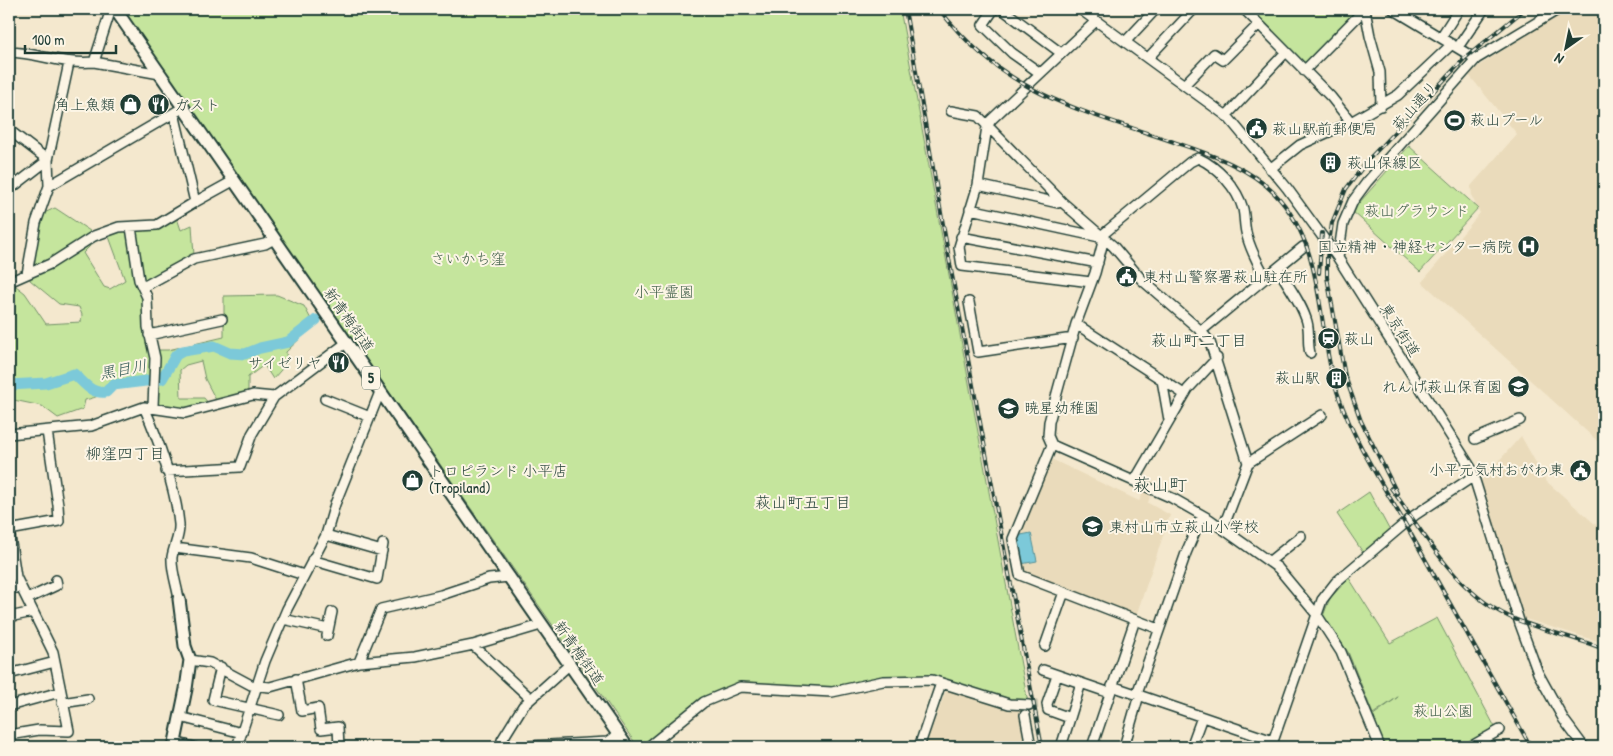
<svg xmlns="http://www.w3.org/2000/svg" width="1613" height="756" font-family="'Patrick Hand','Klee One',sans-serif">
  <rect width="100%" height="100%" fill="#f4e8ce"/>
  <filter id="ink" filterUnits="userSpaceOnUse"><feTurbulence type="fractalNoise" baseFrequency=".02" numOctaves="2"/><feDisplacementMap in="SourceGraphic" scale="10" xChannelSelector="R" yChannelSelector="G"/><feConvolveMatrix kernelMatrix="1 2 1 2 8 2 1 2 1" color-interpolation-filters="sRGB"/></filter>
  <g filter="url(#ink)">
    <path fill="#eadbbb" d="M1566,9h38v438l-182,-165 58,-69 -8,-16 -1,-11 46,-52 -48,-59 8,-8z
      M1521,436l25,45 58,51v111l-82,-25 -41,-137z
      M1049,458l90,43 6,-11 6,3 -3,10 22,12 -34,101 -114,-43 -7,-34z
      M947,688l74,18 9,41h-105z"/>
    <path fill="#c5e59d" stroke="#729168" d="M121,9h779l128,694 -19,-1 -76,-26 -102,15 -106,-2 -77,55 -10,3z
      M1248,9h114l-58,56z
      M1409,146l69,62 -58,64 -68,-61z
      M55,208l35,23v15l-7,7 21,34 6,2 15,-9 -17,-46 8,-4 42,-4 19,-8 4,12 11,-5 2,31 -54,31 6,14 4,49h18l56,-13v-41l53,-1 27,11 10,19 -28,27 1,11 -14,16 -9,-14 -16,12v13l-5,4 -26,8 -12,-23 -4,-18 -15,4 -6,5 1,28h23l5,6c-19,5 -33,4 -51,0l-1,-18c-11,-2 -33,-2 -43,2 -11,6 -16,9 -29,12l-2,9 -25,9 -16,-12 -33,-7v-112l7,-1 9,7 21,31 35,-2 1,-7 -3,-8 -20,-3 -29,-24 12,-66z
      M1369,492l21,39 -26,23 -27,-40z
      M1349,578l41,65 47,-25 59,111 -31,18h-80l-13,-31 26,-19 -25,17 -25,-62 -25,-36 7,-18z"/>
    <path fill="#7cc9d9" stroke="#579197" d="M1031,533l6,28 -16,3 -5,-28z"/>
    <g fill="none" stroke-linecap="round" stroke-linejoin="round">
      <path stroke="#7cc9d9" stroke-width="11" d="M9,385l37,-2 28,-9c11,9 16,20 32,18l7,-7 49,-6 14,-24 7,-4 31,-5 16,7 15,1 15,-6 28,-6 28,-22"/>
      <path stroke="#c9c6af" stroke-width="9" stroke-dasharray="9 4.5" stroke-linecap="butt" d="M1029,705l12,-1"/>
      <defs>
        <path id="minor" d="M994,9l-11,16 29,28 28,20
          M1002,9l59,44
          M1080,9l148,108 59,71 51,70 133,210 49,156 18,49 26,47 20,27
          M1244,9l87,88 20,25
          M1393,9l83,50
          M1365,10l5,26 10,36 1,34
          M1441,37l18,-28
          M1126,41l30,-32
          M1458,47l26,-38
          M9,52c31,1 53,13 85,10l17,-53
          M1148,58l46,-49
          M94,62l66,12
          M1304,71l61,-62
          M1184,85l30,-31 9,6 36,-36
          M951,111l27,5 84,86 51,44 29,34 59,51 9,11 38,121 -25,65
          M1226,116l60,-64
          M9,130l39,30 1,26 -13,37 -9,51
          M1270,169l30,-24 51,-23 47,-27 54,-51
          M978,185l80,18 4,-1
          M49,186l130,-76
          M9,190l39,-30 21,-97
          M195,202l38,-21
          M970,209l134,29
          M131,227l8,53 8,17 1,30 7,31 -2,48
          M1101,236l89,-74 8,-4c20,9 39,30 45,51 2,9 1,18 4,27 4,15 11,28 19,42
          M961,237l137,26
          M1104,238l-9,35 -19,51 -27,98 -1,14 4,9 120,53 37,21 69,49 39,47 24,37 39,95
          M1338,258l5,-34 10,-23 14,-19 109,-123 83,-50
          M1278,268c9,17 24,35 29,54 3,11 0,20 3,31
          M9,282l41,-18 44,-28 25,-9 38,-2 38,-23 -21,-89
          M1091,282l-129,-16 -3,-19 19,-62 9,-58 4,-7 105,-99
          M143,287l51,-28 71,-15 9,-5
          M969,302l9,50 95,-14
          M1076,324l108,70
          M1201,331l102,-84
          M149,335l73,-16
          M1162,380l7,40
          M325,399l45,18
          M144,407c14,31 32,83 35,117 1,12 -5,21 -7,33 -1,13 5,29 7,42
          M9,434l82,-8 53,-19 41,6 68,-18 21,2 72,-54
          M1475,439l45,-19
          M1052,445l-39,94 7,36 139,54
          M1248,463l74,-48
          M166,471l74,-4 12,-33 22,-37
          M1135,480l53,-91 29,-31
          M326,535l56,16
          M175,548l76,10 53,17
          M312,560l65,19 6,-35
          M1270,561l31,-25
          M9,588h12
          M27,599l30,-14 -1,-5
          M9,617l24,-5
          M283,619l45,10
          M327,636l5,-24
          M473,645l57,53
          M1045,646l19,-54
          M190,660l20,3 41,22 19,2 89,-25 56,-5 58,-12 68,-20
          M359,662l22,-53 60,-14 48,-16 20,-2
          M221,667l-8,33 66,15
          M1043,670l67,23
          M9,674l46,-12
          M1057,675l-10,29 1,6 22,8
          M296,679l6,32 16,-3 3,21 17,-2 1,20
          M1112,686l161,55
          M62,703l26,-4
          M9,706l51,-14
          M1025,715l6,32
          M180,717l62,16
          M9,735l30,-5 30,1 -16,-79 -37,-75 -7,-47 50,-9 -1,-16 -11,-74
          M174,742l20,5
          M237,747l28,-86 22,-52 39,-74 9,-31 45,-112
          M504,747l-2,-7 21,-34 46,-41
          M511,747l97,-5 10,-7
          M648,747l56,-45 36,-15 92,5 51,-11 49,-1 77,24 20,1
          M919,747l22,-64
          M1061,747l20,-64
          M1092,747l43,-127
          M1124,747l15,-52 -1,-4 48,-138 16,-38
          M1191,747l11,-30
          M1271,747l51,-147 14,-18 79,-67 59,-39
          M1470,747l30,-17"/>
        <path id="major" d="M115,9l512,738
          M174,747l12,-58 4,-29 -5,-14 -6,-47"/>
      </defs>
      <use href="#minor" stroke="#1f3d34" stroke-width="12"/>
      <use href="#major" stroke="#1f3d34" stroke-width="15"/>
      <use href="#minor" stroke="#fcf5e5" stroke-width="9"/>
      <use href="#major" stroke="#fcf5e5" stroke-width="11"/>
      <defs>
        <path id="rail" d="M905,9l47,266 90,472
          M939,9c66,85 135,99 232,132 37,13 75,24 103,52 49,50 43,122 59,185 14,53 47,102 74,149 41,74 83,147 124,220
          M1319,273l3,-40
          M1391,488c35,48 67,109 126,132 28,11 59,18 87,29
          M1397,493l-36,-72 -16,-45 -18,-99v-20l5,-34 14,-34 23,-30 95,-100 61,-50"/>
      </defs>
      <use href="#rail" stroke="#1f3d34" stroke-width="4"/>
      <use href="#rail" stroke="#fcf5e5" stroke-width="2" stroke-dasharray="5.5" stroke-linecap="butt"/>
    </g>
  </g>
  <defs>
    <symbol id="shop-disc" viewBox="-11 -11 22 22"><circle r="9.5" fill="#1f3d34" stroke="#fcf5e5"/><path d="M-5-2.5h2.3a2.7 3.5 0 0 1 5.4 0H5L5.5 6h-11ZM-1.5-2.5h3a1.5 2.3 0 0 0-3 0Z" fill="#fff"/></symbol>
    <symbol id="restaurant-disc" viewBox="-11 -11 22 22"><circle r="9.5" fill="#1f3d34" stroke="#fcf5e5"/><path d="M-5-6h1v4h1v-4h1v4h1v-4h1v5L-1.5 .5V6h-2V.5L-5-1ZM5-6V6H3V1.5H1.5Q1.5-4 5-6Z" fill="#fff"/></symbol>
    <symbol id="stadium-disc" viewBox="-11 -11 22 22"><circle r="9.5" fill="#1f3d34" stroke="#fcf5e5"/><path d="M0-5a6.5 5 0 1 0 0 10a6.5 5 0 1 0 0-10ZM-3.5-1.8h7v3.6h-7Z" fill="#fff"/></symbol>
    <symbol id="civic-disc" viewBox="-11 -11 22 22"><circle r="9.5" fill="#1f3d34" stroke="#fcf5e5"/><path d="M-.6-6.5H3V-4.5H.6V-3L4-1V1h2V6H-6V1h2V-1L-.6-3ZM-1.2 2.5V6h2.4V2.5Z" fill="#fff"/></symbol>
    <symbol id="building-disc" viewBox="-11 -11 22 22"><circle r="9.5" fill="#1f3d34" stroke="#fcf5e5"/><path d="M-4-6H4V6H1V3H-1V6H-4ZM-2.5-4.3h1.7v1.8h-1.7ZM.8-4.3h1.7v1.8H.8ZM-2.5-1h1.7V.8h-1.7ZM.8-1h1.7V.8H.8Z" fill="#fff"/></symbol>
    <symbol id="hospital-disc" viewBox="-11 -11 22 22"><circle r="9.5" fill="#1f3d34" stroke="#fcf5e5"/><path d="M-5-5h3v3.5h4V-5h3V5h-3V1.5h-4V5h-3Z" fill="#fff"/></symbol>
    <symbol id="station-disc" viewBox="-11 -11 22 22"><circle r="9.5" fill="#1f3d34" stroke="#fcf5e5"/><path d="M-3-6H3Q5-6 5-4V2Q5 4 3 4L4.5 6H3L1.5 4h-3L-3 6H-4.5L-3 4Q-5 4-5 2V-4Q-5-6-3-6ZM-3.5-4v3h7v-3ZM-3.5 1v1.5H-2V1ZM2 1v1.5H3.5V1Z" fill="#fff"/></symbol>
    <symbol id="school-disc" viewBox="-11 -11 22 22"><circle r="9.5" fill="#1f3d34" stroke="#fcf5e5"/><path d="M0-5L7-2L0 1L-7-2ZM-4 1L0 2.5L4 1V4Q0 6-4 4Z" fill="#fff"/></symbol>
  </defs>
  <g fill-rule="evenodd">
    <use href="#shop-disc" x="118" y="92" width="25" height="25"/>
    <use href="#restaurant-disc" x="146" y="92" width="25" height="25"/>
    <use href="#stadium-disc" x="1442" y="108" width="25" height="25"/>
    <use href="#civic-disc" x="1244" y="116" width="25" height="25"/>
    <use href="#building-disc" x="1318" y="150" width="25" height="25"/>
    <use href="#hospital-disc" x="1516" y="234" width="25" height="25"/>
    <use href="#civic-disc" x="1114" y="264" width="25" height="25"/>
    <use href="#station-disc" x="1316" y="326" width="25" height="25"/>
    <use href="#restaurant-disc" x="326" y="350" width="25" height="25"/>
    <use href="#building-disc" x="1324" y="366" width="25" height="25"/>
    <use href="#school-disc" x="1506" y="374" width="25" height="25"/>
    <use href="#school-disc" x="996" y="396" width="25" height="25"/>
    <use href="#civic-disc" x="1568" y="458" width="25" height="25"/>
    <use href="#shop-disc" x="400" y="468" width="25" height="25"/>
    <use href="#school-disc" x="1080" y="514" width="25" height="25"/>
  </g>
  <g text-anchor="middle" stroke-width="4" stroke-linejoin="round" paint-order="stroke">
    <rect fill="#fcf5e5" stroke="#617469" stroke-width="1" x="362" y="366.5" width="18" height="23" rx="4"/>
    <g font-size="14" font-weight="bold" fill="#1f3d34">
      <text x="371" y="383">5</text>
    </g>
    <g font-size="15" fill="#1f3d34" stroke="#fcf5e5" text-anchor="start">
      <text x="115" y="110" text-anchor="end">角上魚類</text>
      <text x="174" y="110">ガスト</text>
      <text x="1470" y="125">萩山プール</text>
      <text x="1272" y="134">萩山駅前郵便局</text>
      <text x="1347" y="168">萩山保線区</text>
      <text x="1512" y="252" text-anchor="end">国立精神・神経センター病院</text>
      <text x="1143" y="282">東村山警察署萩山駐在所</text>
      <text x="1344" y="344">萩山</text>
      <text x="322" y="368" text-anchor="end">サイゼリヤ</text>
      <text x="1320" y="383" text-anchor="end">萩山駅</text>
      <text x="1502" y="392" text-anchor="end">れんげ萩山保育園</text>
      <text x="1024" y="413">暁星幼稚園</text>
      <text x="1564" y="475" text-anchor="end">小平元気村おがわ東</text>
      <text x="429" y="476">トロピランド 小平店<tspan x="429" dy="17">(Tropiland)</tspan></text>
      <text x="1109" y="532">東村山市立萩山小学校</text>
    </g>
    <g font-size="15" fill="#1f3d34" stroke="#fcf5e5">
      <text transform="translate(1415 106) rotate(-49)" y="5">萩山通り</text>
      <text transform="translate(349 320) rotate(55)" y="5">新青梅街道</text>
      <text transform="translate(1400 330) rotate(58)" y="5">東京街道</text>
      <text transform="translate(579 653) rotate(55)" y="5">新青梅街道</text>
    </g>
    <g font-size="15" fill="#405f49" stroke="#fcf5e5">
      <text x="1417" y="216">萩山グラウンド</text>
      <text x="468" y="264">さいかち窪</text>
      <text x="664" y="297">小平霊園</text>
      <text x="1443" y="716">萩山公園</text>
    </g>
    <g font-size="16" fill="#1f3d34" stroke="#fcf5e5">
      <text x="1199" y="346">萩山町二丁目</text>
      <text x="125" y="459">柳窪四丁目</text>
      <text x="803" y="508">萩山町五丁目</text>
    </g>
    <g font-size="16" font-style="italic" fill="#325955" stroke="#fcf5e5">
      <text transform="translate(123 369) rotate(-10)" y="6">黒目川</text>
    </g>
    <g font-size="18" fill="#1f3d34" stroke="#fcf5e5">
      <text x="1160" y="491">萩山町</text>
    </g>
  </g>
  <rect width="1613" height="756" fill="none" stroke="#fcf5e5" stroke-width="30"/>
  <rect x="15" y="15" width="1583" height="726" fill="none" stroke="#1f3d34" stroke-width="2" filter="url(#ink)"/>
  <g transform="translate(1566 48) rotate(213)" stroke="#fcf5e5" stroke-width="4" paint-order="stroke">
  <path d="M0-4L9 19L0 12L-9 19Z" fill="#1f3d34"/>
  <text y="-8" font-size="14" font-weight="bold" text-anchor="middle" fill="#1f3d34">N</text>
  </g>
  <path d="M25 45v8h91v-8" fill="none" stroke="#1f3d34" stroke-width="2.5"/>
  <text x="32" y="45" font-size="15" fill="#1f3d34" stroke="#fcf5e5" stroke-width="4" paint-order="stroke">100 m</text>
</svg>
